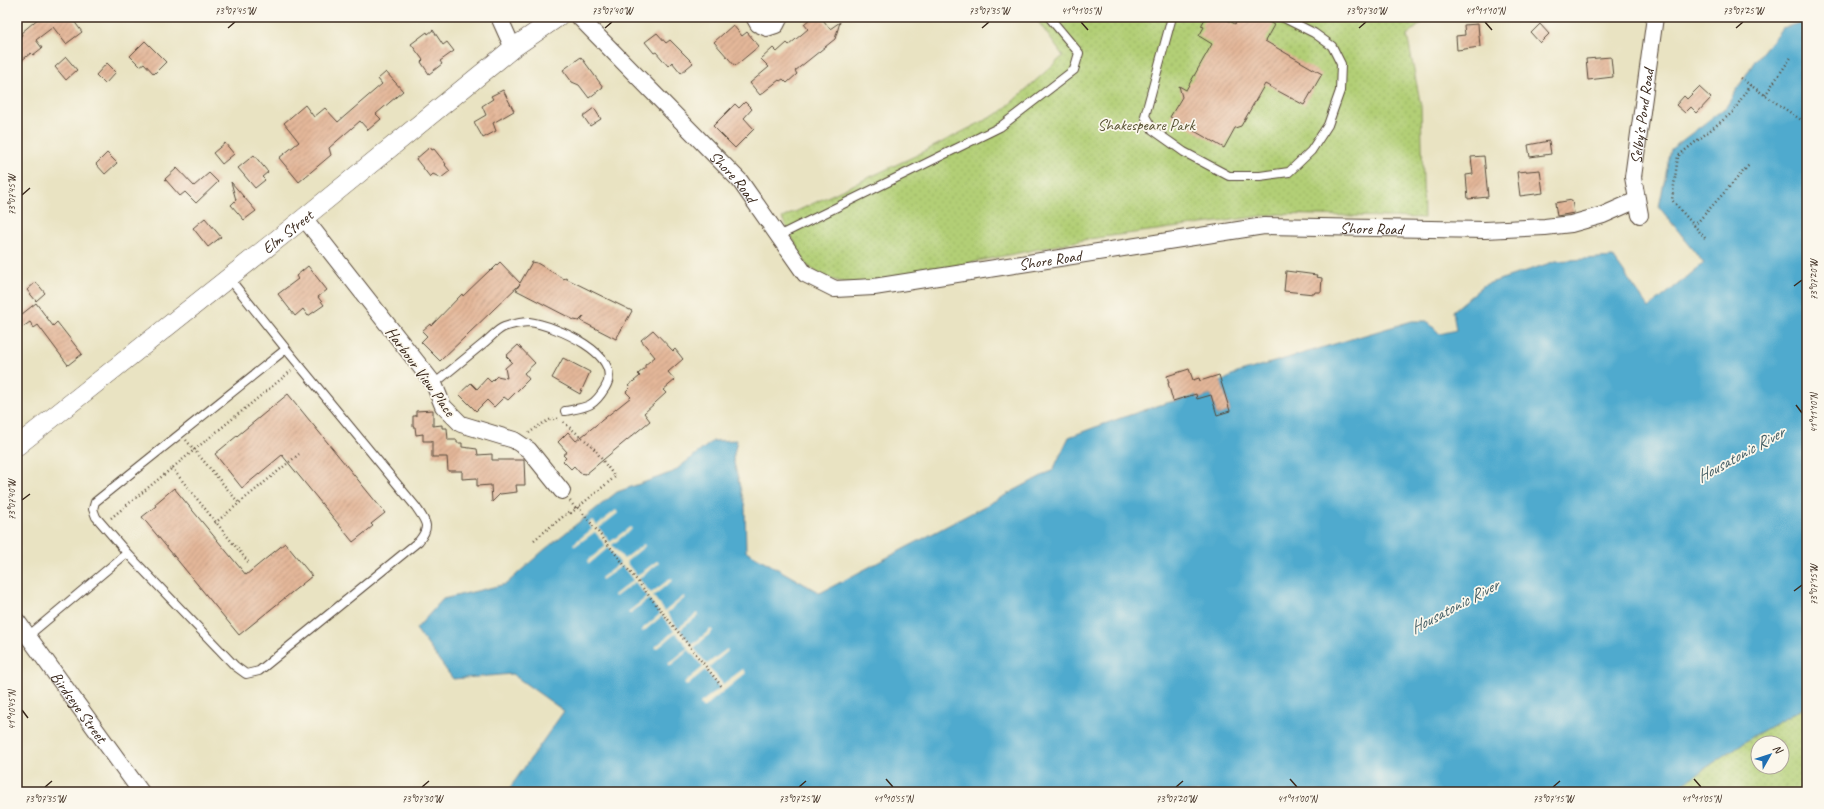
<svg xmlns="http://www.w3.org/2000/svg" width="1824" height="809" font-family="Caveat,sans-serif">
  <defs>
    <pattern id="park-dots" width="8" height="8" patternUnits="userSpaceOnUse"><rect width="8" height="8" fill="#b2cf76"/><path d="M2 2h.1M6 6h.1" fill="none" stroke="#9ab266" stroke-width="1.8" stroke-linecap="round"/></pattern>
    <pattern id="building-hatch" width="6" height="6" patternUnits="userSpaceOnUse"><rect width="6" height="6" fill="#e4b79a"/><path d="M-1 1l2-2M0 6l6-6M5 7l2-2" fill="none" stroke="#ba957d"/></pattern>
  </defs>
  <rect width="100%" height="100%" fill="#fbf7ec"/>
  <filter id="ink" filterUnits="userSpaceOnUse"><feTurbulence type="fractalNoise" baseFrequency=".025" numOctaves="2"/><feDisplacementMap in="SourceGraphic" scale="8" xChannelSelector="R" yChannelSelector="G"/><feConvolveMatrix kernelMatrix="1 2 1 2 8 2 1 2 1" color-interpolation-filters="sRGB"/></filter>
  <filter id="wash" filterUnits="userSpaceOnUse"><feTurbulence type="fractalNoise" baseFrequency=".012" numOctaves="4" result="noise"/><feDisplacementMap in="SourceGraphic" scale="16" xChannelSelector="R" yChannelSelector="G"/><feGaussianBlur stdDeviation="0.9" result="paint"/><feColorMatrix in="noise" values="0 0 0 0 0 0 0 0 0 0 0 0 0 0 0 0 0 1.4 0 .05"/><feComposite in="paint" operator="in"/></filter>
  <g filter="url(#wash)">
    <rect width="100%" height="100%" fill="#e9e3c2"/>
    <path fill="url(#park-dots)" stroke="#767c4a" fill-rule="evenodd" d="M1035,17h394l-22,18 14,71 3,112 -146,-4 -190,25 -219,44h-23l-20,-5 -19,-12 -25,-48 133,-62 86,-44 62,-56z
      M1807,706v86h-137l85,-57zM1758,743h24v24h-24z"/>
    <path fill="#50aace" stroke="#466a76" d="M1807,21v685l-52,29 -85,57h-1163l57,-81 -52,-37 -59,5 -37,-50 27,-30 63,-15 38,-34 73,-58 56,-20 40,-31 24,-1 -4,19 12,48 1,44 74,42 233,-123 16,-33c31,-12 63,-23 94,-33 12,-4 23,-3 33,-9l2,4 13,-4 6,20 13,-4 -9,-29 16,-9 175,-52h15l13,13 16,-4 -3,-19 31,-26 72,-24 57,-4 36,51 55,-45 -45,-56 12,-58 55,-42 28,-45 28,-34z"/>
    <path fill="#e9e3c2" d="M616,510l2,3 -19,15 11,14 20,-15 2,2 -20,16 12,14 20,-15 1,2 -19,16 11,14 20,-15 2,2 -20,16 12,14 20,-15 2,2 -20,16 12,15 19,-15 2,1 -19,16 11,15 20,-15 1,2 -19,15 12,15 19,-16 2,2 -19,17 13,16 20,-15 1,2 -19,16 14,17 20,-15 3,4 -43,35 -3,-5 20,-15 -15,-18 -19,16 -2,-3 19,-16 -14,-17 -19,16 -2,-2 20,-16 -12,-15 -19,16 -2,-2 19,-16 -12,-15 -19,16 -2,-2 19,-16 -11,-15 -20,15 -1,-2 19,-15 -12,-15 -20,15 -1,-2 19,-15 -11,-14 -20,14 -1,-2 19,-15 -12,-15 -19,16 -2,-3 19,-15 -11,-14 -20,14 -2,-2 19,-15 -4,-6 4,-3 5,5z"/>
    <g id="blocks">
      <path fill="url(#building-hatch)" d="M40,17h31l11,15 -16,12 -13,-17 -17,13 6,8 -9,7 -2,-2 -14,11v-25l5,-4 -1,-2z
        M812,17h9l9,12 10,-7 -5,17 -40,32 2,3 -10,9 -4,-4 -3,2 -1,-1 -19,15 -10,-12 19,-16 -8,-8 12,-11 4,4 10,-9 2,2 19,-16 -4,-5z
        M1206,17h17l12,7 4,-7 7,4 2,-4h13l13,8 -9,16 57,33 -18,31 -39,-21 -24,42 -6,2 -11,20 -54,-31 12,-20 -3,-11 7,4 26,-46 -13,-8 5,-9 -3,-1z
        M1478,24l2,23 -23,3 -1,-14 9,-1 -1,-10z
        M1540,24l9,10 -9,9 -9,-10z
        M733,25l9,11 5,-4 12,14 -24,20 -21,-24z
        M433,30l10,15 4,-3 7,9 -14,10 2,3 -13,10 -8,-12 2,-2 -12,-16 16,-12 1,2z
        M657,33l9,10 4,-3 23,23 -12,10 -9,-11 -4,4 -12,-14 -2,1 -9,-11z
        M145,41l21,21 -12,12 -10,-11 -4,3 -10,-10z
        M66,57l11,13 -11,10 -11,-13z
        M581,57l22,30 -14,11 -10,-13 -7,-3 -9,-12z
        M1611,57l2,20 -25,3 -2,-21z
        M107,63l9,9 -11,12 -9,-9z
        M386,72l17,19 -27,23 5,5 -13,11 -8,-9 -31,27 2,7 -32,27 -20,-24 20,-16 -15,-19 21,-18 9,12 11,-9 13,14 44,-38 -4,-5z
        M1699,87l12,11 -14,15 -6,-6 -6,6 -9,-8 8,-9 3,3z
        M503,90l11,21 -21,12 3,8 -13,7 -9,-16 12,-7 -4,-9 11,-7 -2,-3z
        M745,102l7,7 -8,9 10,11 -19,19 -22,-22 22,-22 4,4z
        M594,108l7,11 -11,7 -7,-10z
        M1549,141l2,13 -21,3 -2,-12z
        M225,143l9,11 -12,10 -9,-11z
        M430,147l2,3 2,-1 12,15 -1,1 5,6 -9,7 -8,-4 -3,3 -14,-18z
        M107,153l10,10 -12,11 -9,-10z
        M254,155l14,17 -6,5 3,3 -10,8 -17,-20z
        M1484,156l4,41 -20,2 -2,-24 7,-1 -2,-17z
        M177,168l17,18 15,-13 9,9 -22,21 -11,-11 -5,4 -15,-17z
        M1540,170l3,23 -23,3 -3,-24z
        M231,182l25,29 -12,9 -13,-15 5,-5z
        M1572,200l2,13 -17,3 -2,-13z
        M205,218l16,19 -13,10 -15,-19z
        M500,262l20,21 12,-21 5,1 27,16 1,-1 67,33 -16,28 -35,-18 3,-5 -5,5 -5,-1 -58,-30 4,-6 -80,77 -19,-19 6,-6 -5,-5 8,-7 1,2 31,-32 1,2 27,-26 1,1z
        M308,266l19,24 -9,7 6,8 -16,11 -5,-7 -8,7 -17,-22 20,-15 -2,-3z
        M1286,271l31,4 -1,2 6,1 -1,14h-6l-1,2 -30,-3z
        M36,282l9,11 -9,8 -9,-11z
        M36,303l17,23 4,-4 25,32 -14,11 -30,-40 -4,3 -4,-6 -13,9v-13z
        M653,330l20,21 2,-2 8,10 -15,13 7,8 -12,10 3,3 -22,20 6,8 -64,53 -6,-1 -6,-7 -3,3 -8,-8 3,-3 -3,-3 4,-3 -9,-10 10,-10 8,9 55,-44 -5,-5 4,-4 -2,-2 12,-10 -2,-2 7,-6v-3l10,-8 -14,-17z
        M518,345l17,18 -11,10 5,6 -21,21 -4,-3 -10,10 -7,-7 -11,11 -17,-17 12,-11 6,6 10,-11 4,4 6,-6 10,2 -2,-10 7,-6 -6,-6z
        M563,358l27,14 -10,22 -28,-16z
        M1189,369l4,11 6,-2 1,3 19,-6 11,36 -13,4 -6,-20 -14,4 -1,-5 -23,7 -5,-18h1l-2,-7z
        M288,394l97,119 -14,11 2,2 -20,16 -71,-87 -40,33 -27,-34z
        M433,410v16l9,-1v3h5l1,12h9v3h5v4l15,2 1,6 14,-1v6h32l1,25h-9l1,7 -17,2 -8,8 -1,-17 -14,1v-8l-15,1v-8h-14l-1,-14h-15v-16h-9v-7l-7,1 -1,-8h-2v-11h3v-5z
        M174,488l72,87 39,-32 27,33 -73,59 -97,-118 14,-11 -1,-2z"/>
    </g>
  </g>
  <g filter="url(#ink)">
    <use href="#blocks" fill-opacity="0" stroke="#554637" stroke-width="1"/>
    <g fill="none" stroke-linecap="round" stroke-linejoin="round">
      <defs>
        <path id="service" d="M1172,17l-27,99 8,14 31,22 45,24h31l29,-4 22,-21 17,-26 12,-34 1,-27 -9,-18 -18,-13 -32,-16
          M778,236l222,-109 74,-57 5,-17 -30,-36
          M229,278l57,71 130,158c10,15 15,19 3,34l-160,130 -13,3 -11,-8 -108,-113 -31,-36 -3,-8 2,-7 191,-153
          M434,384c17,-14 33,-27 50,-41 5,-4 12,-12 18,-15 6,-3 21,-6 27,-6 25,3 97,33 76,66 -12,20 -19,19 -40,23
          M28,636l99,-83"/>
        <g id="minor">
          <path d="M499,17l14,31"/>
          <path id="s1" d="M579,17l161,164 65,93 30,15 39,-2 390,-61 221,4 60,-3 26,-3 32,-9 34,-15"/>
          <path d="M754,17l4,7 9,4 9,-3 4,-8"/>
          <path id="s2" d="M1640,215l-7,-38 22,-160"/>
          <path d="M304,218l130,166 9,22 18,18 53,16 15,10 33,41"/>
          <path id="s3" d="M17,621l124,171"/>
        </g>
        <g id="tertiary">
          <path id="s4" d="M17,446l287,-228 209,-170 45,-31"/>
        </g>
      </defs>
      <use href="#service" stroke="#554637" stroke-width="10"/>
      <use href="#minor" stroke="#554637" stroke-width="18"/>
      <use href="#tertiary" stroke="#554637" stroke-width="20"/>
      <path stroke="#554637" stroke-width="2.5" stroke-dasharray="1 3" stroke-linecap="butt" d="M1740,78l67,46
        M1765,95l27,-39
        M1694,226l55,-61
        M1705,238l-33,-38 6,-44 55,-44 17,-27
        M529,433c7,-5 20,-16 29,-14
        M186,440l53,63
        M172,468l77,95
        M570,501l6,8
        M578,507l145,181
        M111,518l180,-147
        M215,523l84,-69
        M534,540l36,-29 1,2 44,-36 -23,-31 -30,-25"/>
      <use href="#service" stroke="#fff" stroke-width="8"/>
      <use href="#minor" stroke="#fff" stroke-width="16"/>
      <use href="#tertiary" stroke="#fff" stroke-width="19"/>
    </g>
  </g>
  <path fill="none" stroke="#3b2a1e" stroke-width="1.5" d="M1081,22l7,8M1485,22l7,8M228,28l7,-6M605,28l7,-6M982,28l7,-6M1359,28l7,-6M1736,28l7,-6M22,195l8,-7M1794,286l8,-6M1796,405l6,8M22,500l8,-6M1794,591l8,-6M22,710l6,8M886,779l7,8M1290,779l7,8M1694,779l7,8M45,787l7,-6M422,787l7,-6M799,787l7,-6M1176,787l7,-6M1553,787l7,-6"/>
  <g text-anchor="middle" stroke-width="3.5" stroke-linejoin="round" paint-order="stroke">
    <g font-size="16" fill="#3b2a1e" stroke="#fbf7ec">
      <text dy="6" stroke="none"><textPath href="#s2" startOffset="100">Selby's Pond Road</textPath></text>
      <text dy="6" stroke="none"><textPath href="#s1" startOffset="222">Shore Road</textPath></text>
      <text dy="6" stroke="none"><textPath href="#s1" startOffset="918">Shore Road</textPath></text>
      <text dy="6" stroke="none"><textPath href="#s4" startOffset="345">Elm Street</textPath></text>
      <text dy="6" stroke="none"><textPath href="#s1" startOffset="594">Shore Road</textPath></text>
      <text transform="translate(421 371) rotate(54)" y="6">Harbour View Place</text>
      <text dy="6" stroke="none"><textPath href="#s3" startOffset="106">Birdseye Street</textPath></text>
    </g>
    <g font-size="16" fill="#595334" stroke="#fbf7ec">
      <text x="1146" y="130">Shakespeare Park</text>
    </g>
    <g font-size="17" font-style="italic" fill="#435d64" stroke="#fbf7ec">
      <text transform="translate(1740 454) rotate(-29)" y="6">Housatonic River</text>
      <text transform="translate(1454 606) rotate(-28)" y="6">Housatonic River</text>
    </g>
  </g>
  <rect width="1824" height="809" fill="none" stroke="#fbf7ec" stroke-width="44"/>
  <g transform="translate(1770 755) rotate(51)"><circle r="19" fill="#fbf7ec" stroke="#aea59a"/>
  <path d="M0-3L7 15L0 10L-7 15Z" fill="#1f6fb2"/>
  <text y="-6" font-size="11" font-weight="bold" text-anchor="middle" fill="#3b2a1e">N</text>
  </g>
  <rect x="22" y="22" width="1780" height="765" fill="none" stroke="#3b2a1e" stroke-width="1.5"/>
  <g font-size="10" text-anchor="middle" fill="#3b2a1e">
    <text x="235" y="14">73°07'45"W</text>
    <text x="612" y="14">73°07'40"W</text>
    <text x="989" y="14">73°07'35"W</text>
    <text x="1081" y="14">41°11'05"N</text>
    <text x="1366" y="14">73°07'30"W</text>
    <text x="1485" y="14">41°11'10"N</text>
    <text x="1743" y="14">73°07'25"W</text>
    <text transform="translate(11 195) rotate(-90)" y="4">73°07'45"W</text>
    <text transform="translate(1813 280) rotate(-90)" y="4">73°07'20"W</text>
    <text transform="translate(1813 413) rotate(-90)" y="4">41°11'10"N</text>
    <text transform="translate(11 500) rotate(-90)" y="4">73°07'40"W</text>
    <text transform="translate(1813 585) rotate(-90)" y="4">73°07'15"W</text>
    <text transform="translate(11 710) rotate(-90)" y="4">41°10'45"N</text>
    <text x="45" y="802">73°07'35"W</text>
    <text x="422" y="802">73°07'30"W</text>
    <text x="799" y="802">73°07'25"W</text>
    <text x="893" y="802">41°10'55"N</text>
    <text x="1176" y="802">73°07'20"W</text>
    <text x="1297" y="802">41°11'00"N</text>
    <text x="1553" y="802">73°07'15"W</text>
    <text x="1701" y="802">41°11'05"N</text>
  </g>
</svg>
